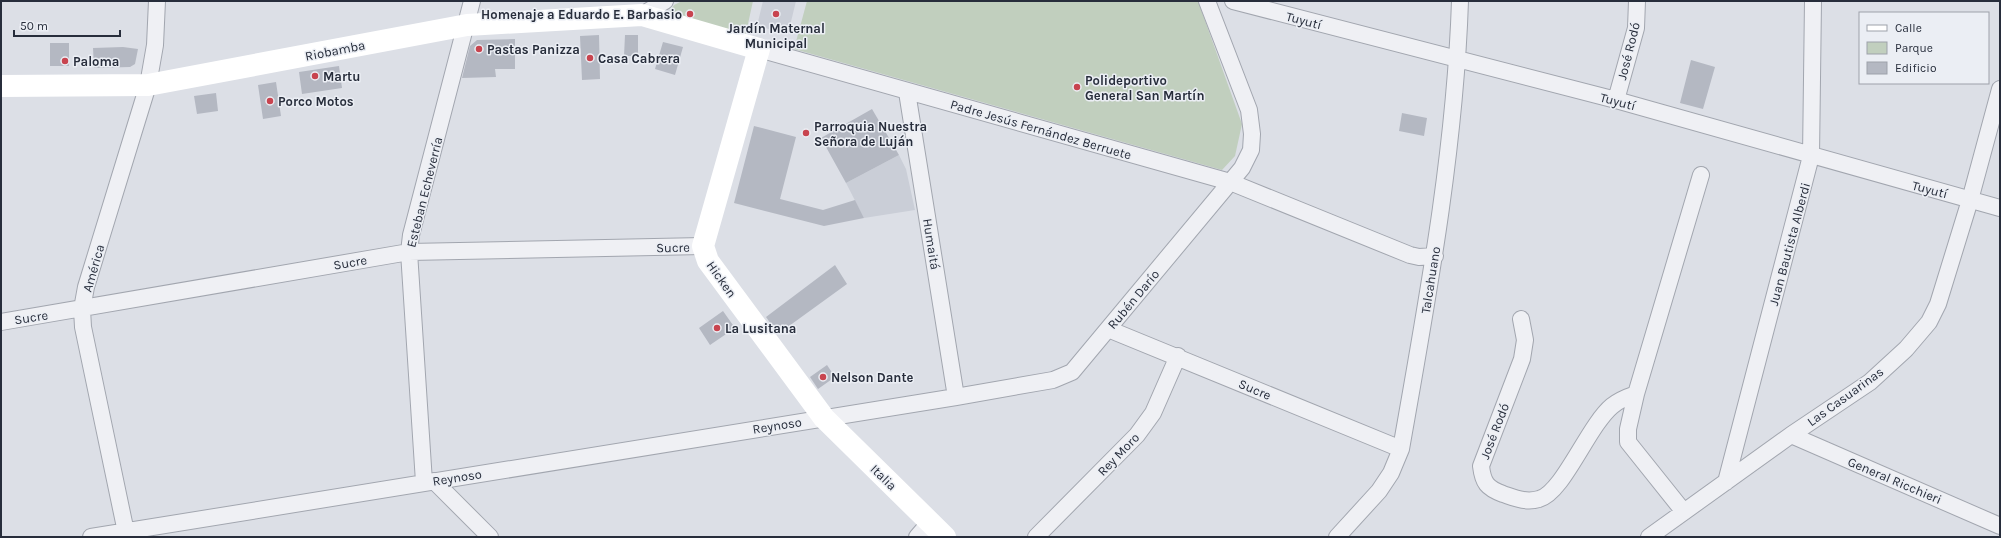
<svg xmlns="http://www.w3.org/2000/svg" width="2001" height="538" font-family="Karla,sans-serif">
  <rect width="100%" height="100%" fill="#dcdfe6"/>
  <path fill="#caced7" d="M763,1h33l-8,33 -31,-8z
    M899,155l7,14 9,41 -51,8 -18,-35z"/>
  <path fill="#c1cfbe" d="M682,1h71l-9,41 -76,-28 6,-9z
    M807,1h391l44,123 -7,32 -13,14 -428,-121z"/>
  <path fill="#b4b8c2" d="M599,35l1,44 -18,1 -2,-44z
    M625,35h13v21h-14z
    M515,39v30h-20l1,8 -34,1 8,-32 7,-6z
    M663,42l20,5 -8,28 -20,-6z
    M50,43h19v23h-19z
    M123,47l15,2 -3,15 -5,3 -36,1 -1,-20z
    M1691,60l24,7 -12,42 -23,-6z
    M339,66l3,22 -40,6 -3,-22z
    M276,82l5,34 -18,3 -5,-34z
    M216,93l2,18 -21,3 -3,-18z
    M872,109l27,46 -53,28 -25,-45z
    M1402,113l25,5 -3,18 -25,-5z
    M754,126l42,11 -16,62 43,11 32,-10 9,18 -40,8 -90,-23z
    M835,265l12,19 -69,50 -12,-17z
    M723,311l12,17 -25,17 -11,-17z
    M827,365l8,12 -17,12 -8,-12z"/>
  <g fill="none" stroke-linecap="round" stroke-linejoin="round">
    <defs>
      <path id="street" d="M1233,1l383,99 384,108
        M642,15l23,-14
        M759,49l471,133 180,73 9,2 16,-1
        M907,92l49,305
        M1616,100l20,-72 1,-27
        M1521,319l4,21 -3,19 -41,107c2,17 6,22 22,28 12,4 23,9 36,5 24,-6 49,-73 73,-93 7,-6 15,-9 24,-12
        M1,322l408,-70 294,-6
        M1108,329l293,120
        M1791,435l209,91
        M434,481l56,56
        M424,482l-15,-230 2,-17 61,-234
        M1726,482l85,-326 2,-155
        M1684,512l-56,-70v-13l8,-35 65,-219
        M91,537l865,-140 97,-17 19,-8 170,-204 9,-18 1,-16 -3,-24 -42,-109
        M127,537l-44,-210 -1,-18 4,-22 62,-202 7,-40 2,-44
        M917,537l13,-15
        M1036,537l101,-102 16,-22 25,-57
        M1337,537l42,-46 12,-18 10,-24c26,-148 54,-297 59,-448
        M1649,537l142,-102 79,-53 36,-33 23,-27 9,-18 32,-104 30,-111"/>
    </defs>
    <use href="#street" stroke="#a2a6af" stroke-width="18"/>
    <use href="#street" stroke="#eff0f4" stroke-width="16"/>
    <path stroke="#fff" stroke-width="22" d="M1,86l147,-1 319,-60 175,-10 117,34 -56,197 5,15 116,157 121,119"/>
  </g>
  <g fill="#c8444f" stroke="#ebeef4" stroke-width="1.5">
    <circle cx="690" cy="14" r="4"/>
    <circle cx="776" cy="14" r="4"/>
    <circle cx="479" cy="49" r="4"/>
    <circle cx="590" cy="58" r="4"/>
    <circle cx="65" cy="61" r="4"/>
    <circle cx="315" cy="76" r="4"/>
    <circle cx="1077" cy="87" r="4"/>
    <circle cx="270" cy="101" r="4"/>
    <circle cx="806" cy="133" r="4"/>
    <circle cx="717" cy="328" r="4"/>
    <circle cx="823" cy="377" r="4"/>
  </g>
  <g text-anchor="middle" stroke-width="3" stroke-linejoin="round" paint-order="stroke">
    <g font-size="13" font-weight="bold" fill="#272d3b" stroke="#ebeef4" text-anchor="start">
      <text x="682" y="19" text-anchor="end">Homenaje a Eduardo E. Barbasio</text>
      <text x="776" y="33" text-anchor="middle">Jardín Maternal<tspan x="776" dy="15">Municipal</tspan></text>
      <text x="487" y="54">Pastas Panizza</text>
      <text x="598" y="63">Casa Cabrera</text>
      <text x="73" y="66">Paloma</text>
      <text x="323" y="81">Martu</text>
      <text x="1085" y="85">Polideportivo<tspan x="1085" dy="15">General San Martín</tspan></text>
      <text x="278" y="106">Porco Motos</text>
      <text x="814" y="131">Parroquia Nuestra<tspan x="814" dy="15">Señora de Luján</tspan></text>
      <text x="725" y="333">La Lusitana</text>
      <text x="831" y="382">Nelson Dante</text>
    </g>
    <g font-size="13" fill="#272d3b" stroke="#ebeef4">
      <text transform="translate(1304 20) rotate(15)" y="5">Tuyutí</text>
      <text transform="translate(335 50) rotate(-11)" y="5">Riobamba</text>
      <text transform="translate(1628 51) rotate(-76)" y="5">José Rodó</text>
      <text transform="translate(1618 101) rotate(15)" y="5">Tuyutí</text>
      <text transform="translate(1041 129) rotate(16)" y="5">Padre Jesús Fernández Berruete</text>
      <text transform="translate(1930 189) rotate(15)" y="5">Tuyutí</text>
      <text transform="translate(424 192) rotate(-76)" y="5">Esteban Echeverría</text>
      <text transform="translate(932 244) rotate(81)" y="5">Humaitá</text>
      <text transform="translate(1789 244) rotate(-75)" y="5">Juan Bautista Alberdi</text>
      <text transform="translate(673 247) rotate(-1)" y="5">Sucre</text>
      <text transform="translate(350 262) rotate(-10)" y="5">Sucre</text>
      <text transform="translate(93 268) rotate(-74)" y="5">América</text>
      <text transform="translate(722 279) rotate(55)" y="5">Hicken</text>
      <text transform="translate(1430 280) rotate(-81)" y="5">Talcahuano</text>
      <text transform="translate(1133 299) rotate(-50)" y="5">Rubén Darío</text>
      <text transform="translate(31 317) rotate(-9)" y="5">Sucre</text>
      <text transform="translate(1255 389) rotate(23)" y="5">Sucre</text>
      <text transform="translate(1845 396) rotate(-36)" y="5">Las Casuarinas</text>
      <text transform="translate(777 425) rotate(-9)" y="5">Reynoso</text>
      <text transform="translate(1494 431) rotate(-69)" y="5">José Rodó</text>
      <text transform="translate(1118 454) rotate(-46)" y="5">Rey Moro</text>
      <text transform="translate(457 477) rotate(-9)" y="5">Reynoso</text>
      <text transform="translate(884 477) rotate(44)" y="5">Italia</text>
      <text transform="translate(1895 480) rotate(23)" y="5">General Ricchieri</text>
    </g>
  </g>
  <rect width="2001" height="538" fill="none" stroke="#272d3b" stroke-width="4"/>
  <rect x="1859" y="12" width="130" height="72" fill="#ebeef4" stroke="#9da1aa"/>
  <rect x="1867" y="25" width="20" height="6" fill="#ffffff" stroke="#9da1aa"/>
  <text x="1895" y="32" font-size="12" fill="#272d3b">Calle</text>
  <rect x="1867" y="42" width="20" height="12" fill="#c1cfbe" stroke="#9da1aa"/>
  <text x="1895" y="52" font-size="12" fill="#272d3b">Parque</text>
  <rect x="1867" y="62" width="20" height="12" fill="#b4b8c2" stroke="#9da1aa"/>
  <text x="1895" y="72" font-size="12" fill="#272d3b">Edificio</text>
  <path d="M14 30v6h106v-6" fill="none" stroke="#272d3b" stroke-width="2"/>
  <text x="20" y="30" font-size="12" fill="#272d3b" stroke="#ebeef4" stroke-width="3" paint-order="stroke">50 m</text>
</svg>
